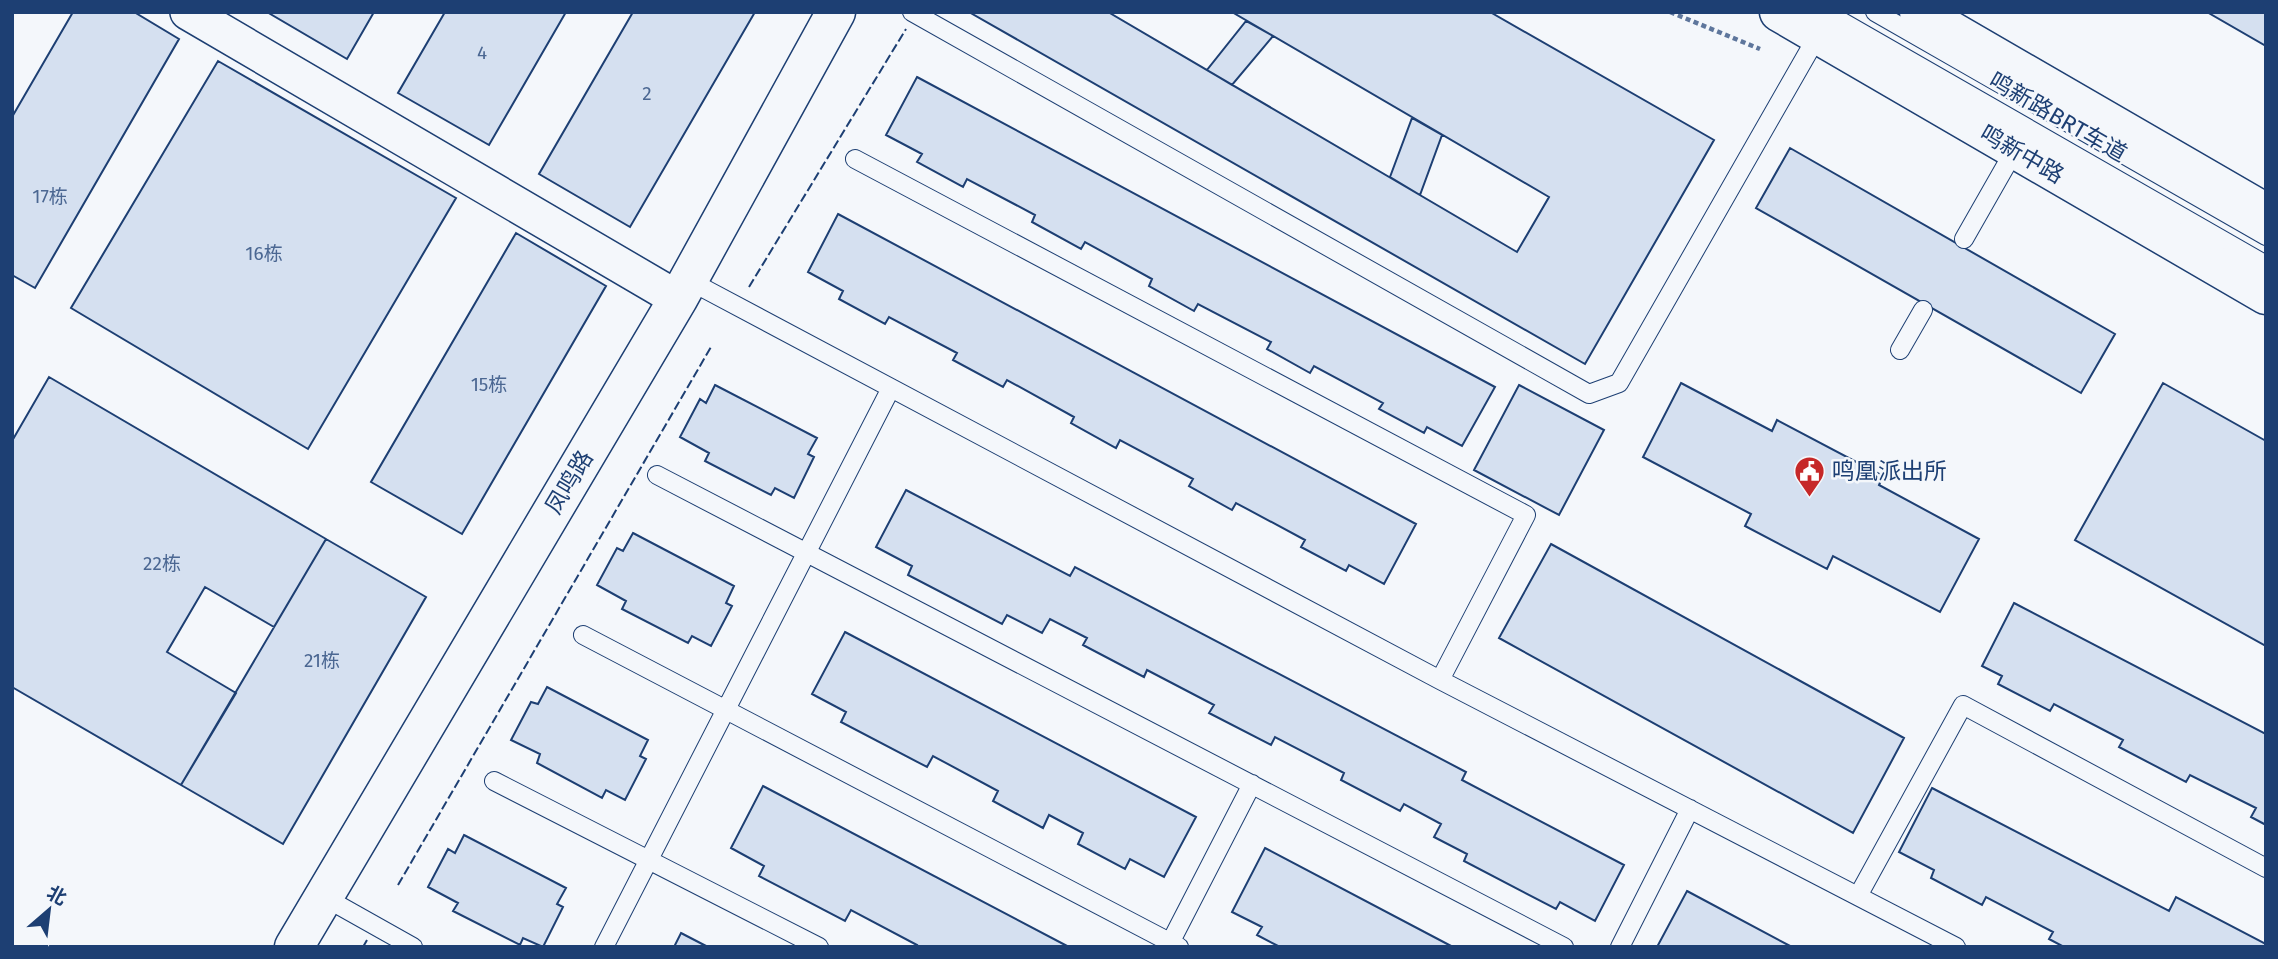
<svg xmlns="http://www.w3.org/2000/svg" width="2278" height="959" font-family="'Fira Sans','Noto Sans SC',sans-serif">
  <rect width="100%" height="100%" fill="#f4f7fb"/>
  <path fill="#d5e0f0" stroke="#1d3f73" stroke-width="2" d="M73,12h61l45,27 -144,249 -23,-13v-158z
    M267,12h107l-27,47z
    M445,12h121l-77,133 -91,-52z
    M633,12h122l-125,215 -91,-53z
    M969,12h139l409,240 32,-55 -317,-185h258l224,128 -129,224z
    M2207,12h59v34z
    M1246,21l27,15 -41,49 -25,-15z
    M218,61l238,137 -148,251 -237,-141z
    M917,77l578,310 -33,59 -35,-19 -3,6 -45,-24 4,-6 -69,-37 -4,7 -43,-24 4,-7 -73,-38 -4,7 -45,-25 3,-7 -67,-37 -4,7 -49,-27 3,-7 -68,-36 -4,8 -46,-25 5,-8 -36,-19z
    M1412,118l30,17 -22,60 -30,-18z
    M1790,148l325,186 -34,59 -325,-185z
    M838,214l578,310 -32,60 -35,-19 -3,6 -45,-24 4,-7 -69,-37 -4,7 -43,-24 4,-7 -73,-39 -4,8 -45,-25 3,-6 -67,-37 -4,7 -50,-27 4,-7 -68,-36 -4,7 -46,-25 4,-8 -35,-19z
    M516,233l90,53 -144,248 -91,-52z
    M49,377l277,162 -52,88 -69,-40 -38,65 69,41 -55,92 -169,-98v-246z
    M1681,383l91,48 5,-11 106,56 -4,9 100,54 -39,73 -107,-56 -6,13 -82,-43 6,-12 -108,-57z
    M2163,383l103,58v205l-191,-106z
    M715,385l102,53 -9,16 6,3 -20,41 -19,-10 -4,7 -66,-34 4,-8 -29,-16 20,-38 6,4z
    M1519,385l85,45 -45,85 -85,-45z
    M906,490l164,86 5,-9 391,205 -4,8 162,85 -29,56 -35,-19 -4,7 -92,-48 3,-7 -33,-17 7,-13 -37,-20 -4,7 -59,-31 3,-7 -69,-36 -4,8 -62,-32 5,-8 -67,-35 -3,7 -61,-32 4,-7 -37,-19 -8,14 -35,-18 -5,9 -94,-49 4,-9 -36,-19z
    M633,533l101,53 -8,17 6,3 -21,40 -19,-10 -4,7 -66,-34 4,-8 -29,-16 20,-37 6,3z
    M326,539l100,58 -143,247 -102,-59z
    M1551,544l353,194 -51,95 -354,-195z
    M2014,603l252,131v91l-15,-8 5,-9 -66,-33 -4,7 -67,-35 4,-7 -69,-36 -4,7 -52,-27 4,-8 -20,-10z
    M845,632l351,185 -32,60 -34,-18 -5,10 -47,-25 5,-11 -34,-18 -6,13 -50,-27 5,-10 -65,-35 -6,11 -86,-45 5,-10 -34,-18z
    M547,687l101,53 -8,16 6,3 -21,41 -19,-10 -4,8 -65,-35 3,-9 -29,-14 20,-38 7,2z
    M763,786l306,161h-153l1,-2 -66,-35 -6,11 -86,-45 5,-10 -33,-18z
    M1932,788l237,123 7,-14 90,47v3h-202l-15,-8 4,-7 -67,-35 -4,8 -51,-27 3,-8 -35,-18z
    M464,835l102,53 -9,16 6,3 -20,40 -20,-9 -3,7 -67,-34 5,-8 -30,-16 20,-38 7,4z
    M1265,848l188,99h-173l-23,-12 5,-8 -30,-15z
    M1687,891l105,56h-135z
    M681,933l27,14h-34z"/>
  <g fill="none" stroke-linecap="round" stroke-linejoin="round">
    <defs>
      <path id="lane" d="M912,12l677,382 30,-11 199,-348
        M1825,12l441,253
        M1875,12l391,224
        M855,159l671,356 -86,165
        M1964,239l53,-93
        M688,280l752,400 516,267
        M1900,350l23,-40
        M657,475l907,472
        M583,635l596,312
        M494,781l325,166
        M1858,896l105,-191 303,163
        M324,897l89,50
        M604,947l287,-559
        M1168,947l84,-163
        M1620,947l70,-138"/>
      <path id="street" d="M188,12l490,287"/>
      <path id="secondary" d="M1779,12l487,283
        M1919,12l347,201
        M294,947l384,-648 158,-287"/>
    </defs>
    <use href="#lane" stroke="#1d3f73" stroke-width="20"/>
    <use href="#street" stroke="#1d3f73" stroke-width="38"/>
    <use href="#secondary" stroke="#1d3f73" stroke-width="41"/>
    <path stroke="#5e769c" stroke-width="4.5" stroke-dasharray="5 3.5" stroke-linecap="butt" d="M1670,12l90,37"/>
    <use href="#lane" stroke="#f4f7fb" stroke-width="18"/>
    <use href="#street" stroke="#f4f7fb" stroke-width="35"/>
    <use href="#secondary" stroke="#f4f7fb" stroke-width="38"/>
    <path stroke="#1d3f73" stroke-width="2" stroke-dasharray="9 3.5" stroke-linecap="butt" d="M749,287l157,-258
      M398,885l313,-538
      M363,947l4,-7"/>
  </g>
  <defs>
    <symbol id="civic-pin" viewBox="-11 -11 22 30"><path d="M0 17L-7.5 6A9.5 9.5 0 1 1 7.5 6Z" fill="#c62828" stroke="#f4f7fb"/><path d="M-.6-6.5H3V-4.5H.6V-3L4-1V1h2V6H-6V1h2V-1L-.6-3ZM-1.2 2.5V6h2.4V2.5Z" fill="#fff"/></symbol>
  </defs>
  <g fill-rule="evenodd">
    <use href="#civic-pin" x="1792" y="454" width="35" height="47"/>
  </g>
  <g text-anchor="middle" stroke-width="5" stroke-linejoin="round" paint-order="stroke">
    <g font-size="19" fill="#4b6792">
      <text x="482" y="59">4</text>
      <text x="647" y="100">2</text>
      <text x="50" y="203">17栋</text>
      <text x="264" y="260">16栋</text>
      <text x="489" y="391">15栋</text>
      <text x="162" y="570">22栋</text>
      <text x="322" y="667">21栋</text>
    </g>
    <g font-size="23" fill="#1d3f73" stroke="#f4f7fb">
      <text transform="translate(2058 117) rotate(30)" y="8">鸣新路BRT车道</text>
      <text transform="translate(2022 154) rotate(30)" y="8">鸣新中路</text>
      <text transform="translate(569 482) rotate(-59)" y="8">凤鸣路</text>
    </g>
    <g font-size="23" fill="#1d3f73" stroke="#f4f7fb" text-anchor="start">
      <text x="1832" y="479">鸣凰派出所</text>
    </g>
  </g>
  <rect width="2278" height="959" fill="none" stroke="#1d3f73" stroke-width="28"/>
  <g transform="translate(49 910) rotate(28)" stroke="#f4f7fb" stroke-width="5" paint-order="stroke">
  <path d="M0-5L12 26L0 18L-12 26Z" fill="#1d3f73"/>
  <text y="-10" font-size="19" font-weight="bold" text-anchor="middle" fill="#1d3f73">北</text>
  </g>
</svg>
